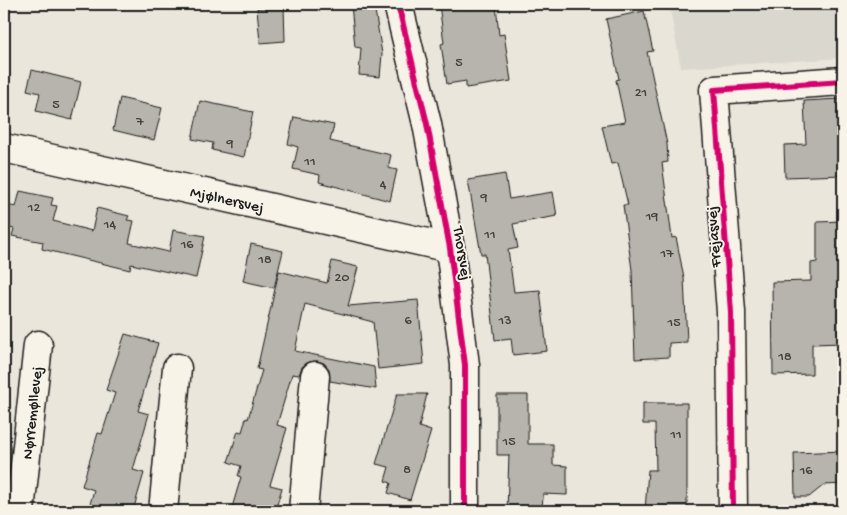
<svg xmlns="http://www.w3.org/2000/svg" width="847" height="515" font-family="'Gochi Hand',sans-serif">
  <rect width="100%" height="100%" fill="#eae6dc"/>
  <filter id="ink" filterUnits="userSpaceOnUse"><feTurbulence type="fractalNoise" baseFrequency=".02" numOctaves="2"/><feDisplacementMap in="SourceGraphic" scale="10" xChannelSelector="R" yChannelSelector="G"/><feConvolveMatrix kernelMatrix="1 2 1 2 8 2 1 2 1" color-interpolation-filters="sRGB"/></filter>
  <g filter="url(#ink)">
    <path fill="#dad7ce" d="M669,4h174v54l-162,10z"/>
    <path fill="#b6b4ac" stroke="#1c1c1c" d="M351,4h23l8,50 -2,23 -21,-2 2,-27 -6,-1z
      M439,4h31v4l26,-3 3,30 5,-1 7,47 -45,7v-7l-19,3 -6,-40 3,-1z
      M284,7l1,34 -25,2 -3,-35z
      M644,11l9,40 -6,1 20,92 1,18 -6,1 10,75 4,-1 8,41 3,64 -18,1v14l-34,2 -3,-89 -9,-65h5l-10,-42 -7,1 -9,-38 23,-4 -9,-42 3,-1 -13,-60z
      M32,70l49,12 -9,38 -36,-9 4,-18 -13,-3z
      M120,98l42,10 -8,32 -41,-10z
      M839,99l2,46h2v30l-58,2 -1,-32 22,-1 -2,-43z
      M200,101l53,11 -9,45 -32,-7 1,-7 -21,-4z
      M294,117l40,8 -4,16 61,14 -3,13 9,2 -7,31 -71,-19 1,-7 -27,-6 5,-22 -10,-3z
      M505,174l4,25 44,-7 4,24 -44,8 5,24 -10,2 6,42 26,-2 7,61 -34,4 -2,-17 -16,2 -10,-86h-4l-13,-74z
      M20,191l33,7 -2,7 6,1 -4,15 39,10 5,-23 32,8 -2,4 7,1 -5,22 40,9 4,-22 32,6 -9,42 -65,-14 -1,6 -88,-21 1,-7 -31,-6 2,-7 -10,-2v-7l3,-15 9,2z
      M843,221v122l-31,1v30l-39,1 -1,-93 39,-1v-18l6,-1v-40z
      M251,244l32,7 -9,37 -31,-7z
      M332,261l26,6 -10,39 70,-6 6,64 -46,5 -5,-47 -68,-18 -10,47 79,16 2,22 -46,-8 -1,-12 -5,-6 -7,-2 -9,1 -6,5 -3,8 -7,-1 -15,51 10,3 -17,57 12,3 -7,23h-44l10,-34 -3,-1 3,-10 -13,-4 10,-31 4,1 4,-14 2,1 14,-49 -5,-1 22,-98 48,12z
      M125,334l33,9 -20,68 11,3 -16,56 11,3 -11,38h-45l6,-21 -12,-4 16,-53 4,1 13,-41 -9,-3z
      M397,394h30l-8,33 12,4 -21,69 -22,-7 3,-10 -6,-2 4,-14 -13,-3z
      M497,395h31v49h25v21l14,1v29l-24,-1 -1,17h-35l2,-56h-12z
      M643,403h44v108h-42l3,-41h8l-1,-46h-12z
      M843,451v33l-19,1 -15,12h-14l-1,-44z"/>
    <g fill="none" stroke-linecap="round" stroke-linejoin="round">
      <defs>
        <g id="minor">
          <path d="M398,4l29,120 23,124 15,117v146"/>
          <path id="s1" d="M4,148l446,100"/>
          <path id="s2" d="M20,511l18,-166"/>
          <path d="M163,511l14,-143"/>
          <path d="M303,511l12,-135"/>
          <path d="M733,511l-2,-199 -17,-222 129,-9"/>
        </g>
      </defs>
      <use href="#minor" stroke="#1c1c1c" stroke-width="31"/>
      <use href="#minor" stroke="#f7f3e8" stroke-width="28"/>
      <defs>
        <path id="cycleway" d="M398,4l29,120 23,124 15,117v146
          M733,511l-2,-199 -17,-222 129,-9"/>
      </defs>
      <use href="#cycleway" stroke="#f7f3e8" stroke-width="9"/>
      <use href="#cycleway" stroke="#d6006c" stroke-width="6"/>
    </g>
  </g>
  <g text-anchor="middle" stroke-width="4" stroke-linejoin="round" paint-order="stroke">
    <g font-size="14" fill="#424240">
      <text x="459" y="66">5</text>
      <text x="641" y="96">21</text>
      <text x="56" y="108">5</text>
      <text x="140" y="125">7</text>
      <text x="230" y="147">9</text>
      <text x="310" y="165">11</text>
      <text x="383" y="188">4</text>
      <text x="484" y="201">9</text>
      <text x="34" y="211">12</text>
      <text x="652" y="220">19</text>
      <text x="110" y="228">14</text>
      <text x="490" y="238">11</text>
      <text x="187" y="248">16</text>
      <text x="667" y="257">17</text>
      <text x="265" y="263">18</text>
      <text x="342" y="281">20</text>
      <text x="408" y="324">6</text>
      <text x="505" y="324">13</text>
      <text x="674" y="326">15</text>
      <text x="785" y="360">18</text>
      <text x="676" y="438">11</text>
      <text x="509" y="445">15</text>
      <text x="407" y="473">8</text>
      <text x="806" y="474">16</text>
    </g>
    <g font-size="16" fill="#1c1c1c" stroke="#f7f3e8">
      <text dy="6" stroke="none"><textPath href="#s1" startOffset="229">Mjølnersvej</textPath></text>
      <text transform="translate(712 237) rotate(-94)" y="6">Frejasvej</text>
      <text transform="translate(464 253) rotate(81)" y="6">Thorsvej</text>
      <text dy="6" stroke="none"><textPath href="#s2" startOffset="99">Nørremøllevej</textPath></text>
    </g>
  </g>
  <rect width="847" height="515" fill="none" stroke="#f7f3e8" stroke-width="20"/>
  <rect x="10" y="10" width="827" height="495" fill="none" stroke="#1c1c1c" stroke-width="2" filter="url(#ink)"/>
</svg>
